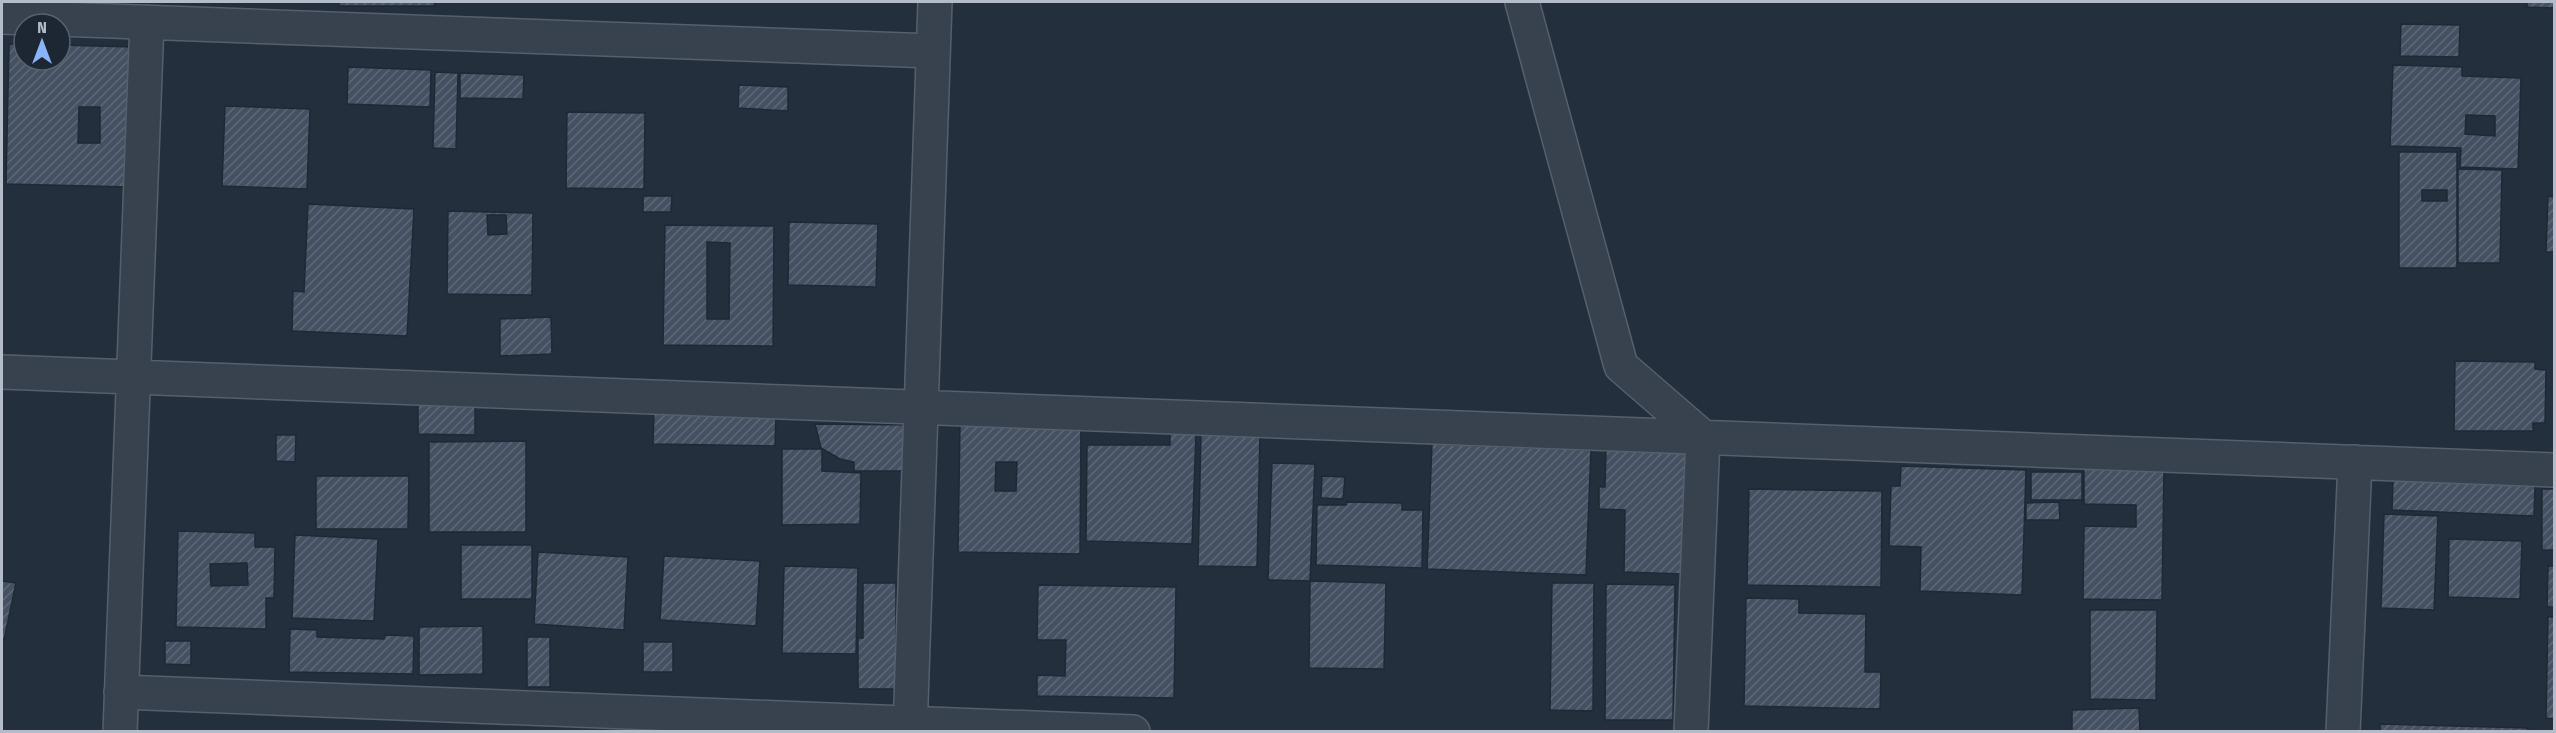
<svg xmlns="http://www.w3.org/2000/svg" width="2556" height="733" font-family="'Fira Sans Condensed',sans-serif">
  <defs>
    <pattern id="building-hatch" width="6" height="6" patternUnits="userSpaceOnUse" patternTransform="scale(1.5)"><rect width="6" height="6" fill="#455162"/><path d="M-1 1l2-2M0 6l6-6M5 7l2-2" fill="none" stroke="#5d6877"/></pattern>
  </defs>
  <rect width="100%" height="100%" fill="#242f3e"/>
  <path fill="url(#building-hatch)" stroke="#1f2835" stroke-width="1.5" fill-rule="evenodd" d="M339,2h95l1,4h-96z
    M2527,2h27v6l-27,-1z
    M2401,24l59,1 -1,32 -59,-1z
    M9,44l15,1v15h36v-15l74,2 -3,140 -125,-3zM79,107h21v36h-22z
    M2393,65l69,2v9l59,2 -3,91 -58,-2 1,-19 -71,-2zM2466,115l29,1v20l-30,-2z
    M348,67l83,3 -1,37 -83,-3z
    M435,72l23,1 -2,76 -23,-1z
    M460,73l64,2 -1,24 -63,-1z
    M739,85l49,2v24l-50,-3z
    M225,106l85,3 -3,80 -85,-3z
    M567,112l78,1 -1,76 -78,-1z
    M2399,152h58v116h-58zM2422,190h25v11h-25z
    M2458,169l44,1 -2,93h-42z
    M643,196h29l-1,16h-28z
    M2548,196l6,1v55h-8z
    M308,204l106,5 -7,127 -115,-5 1,-40 11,1z
    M448,211l85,2 -1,82 -85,-1zM487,215h19l1,19 -19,1z
    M789,222l89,2 -2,63 -88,-2z
    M665,225l109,1 -1,120 -110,-1zM707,242l23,1 -1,76h-22z
    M551,317l1,37 -52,2v-37z
    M2455,361l80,1v7l11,1 -1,53h-12v8h-79z
    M418,404h57v31l-57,-1z
    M654,412l122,2 -1,32 -122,-2z
    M960,423l121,2 -1,129 -122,-2zM996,462h21l-1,29h-21z
    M815,424l101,1v46h-62v-9l-14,-3 -19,-11z
    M1170,432h26l-4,112 -106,-3 1,-96h83z
    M1201,434l59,1 -3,132 -59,-1z
    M276,435h20l-1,27 -19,-1z
    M526,441v91h-97v-90z
    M1432,444l159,6 -5,125 -159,-6z
    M1606,448l80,2 -3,124 -59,-2 1,-62 -26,-1v-22h6z
    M782,449h40v22l39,2 -1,51 -78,1z
    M1272,463l43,1 -5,117 -42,-1z
    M1901,466l125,4 -4,125 -102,-4 1,-44 -32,-1 2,-60h9z
    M2084,468l80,1 -2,131 -79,-1 1,-73 52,1v-22l-52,-1z
    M2031,472h51v28h-51z
    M316,476h93l-1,53h-92z
    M1322,476l23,1 -2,22 -22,-1z
    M2393,479l142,7 -1,30 -142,-6z
    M1749,489l133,2 -1,96 -134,-2z
    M2542,489h12v61h-12z
    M1346,502l56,1v7h21l-1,58 -106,-3 1,-60h29z
    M2059,502l1,18h-34v-17z
    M2384,514l54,2 -4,94 -53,-2z
    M178,531l77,2v14h20l-1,51h-8v31l-90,-2zM247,563l1,22 -37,1 -1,-22z
    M295,535l83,4 -4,82 -82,-3z
    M2449,539l73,2 -2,58 -72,-2z
    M461,545h71v54h-71z
    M538,552l90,5 -4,73 -90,-6z
    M664,556l96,5 -4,65 -96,-6z
    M784,566l74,2 -2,86 -74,-1z
    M2548,566h6v41h-7z
    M2,581l14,2 -12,57 -2,-1z
    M1310,581l76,2 -2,86 -75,-1z
    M863,583h33v106h-38v-51h5z
    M1552,583h42l-1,128 -43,-1z
    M1606,584l69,1 -2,135h-68z
    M1038,585l138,2 -2,111 -137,-2v-21l28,1 1,-36h-29z
    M1746,598l53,1v14l67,1 -1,58h16l-1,37 -136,-3z
    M2090,610h67l-1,90 -66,-1z
    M2548,617h6v102l-8,-1z
    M483,626v48l-64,1v-48z
    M290,629l27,1v7l67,2 1,-4 29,1 -1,38 -124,-2z
    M527,637h23v50h-23z
    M165,641h26v24l-26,-1z
    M643,642h30v30h-30z
    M2139,708l1,24h-68v-22z
    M2380,724l148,4 -1,4h-147z"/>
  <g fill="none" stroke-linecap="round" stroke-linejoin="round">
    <defs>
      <path id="minor" d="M1522,2l99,364 82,71 -12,295
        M2,17l931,34
        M2,372l2552,98
        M121,692l1012,40
        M120,732l27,-710
        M910,732l25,-730
        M2343,732l12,-270"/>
    </defs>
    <use href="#minor" stroke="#565f6c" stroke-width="36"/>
    <use href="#minor" stroke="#38414e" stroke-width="33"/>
  </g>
  <rect width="2556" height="733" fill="none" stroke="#b4bcc9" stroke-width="6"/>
  <g transform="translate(42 42)"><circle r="28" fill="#1d2633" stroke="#59626f" stroke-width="1.5"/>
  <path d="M0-4.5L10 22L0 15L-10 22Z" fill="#8ab4f8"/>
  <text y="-9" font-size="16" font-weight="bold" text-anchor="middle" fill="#b4bcc9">N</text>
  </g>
</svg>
